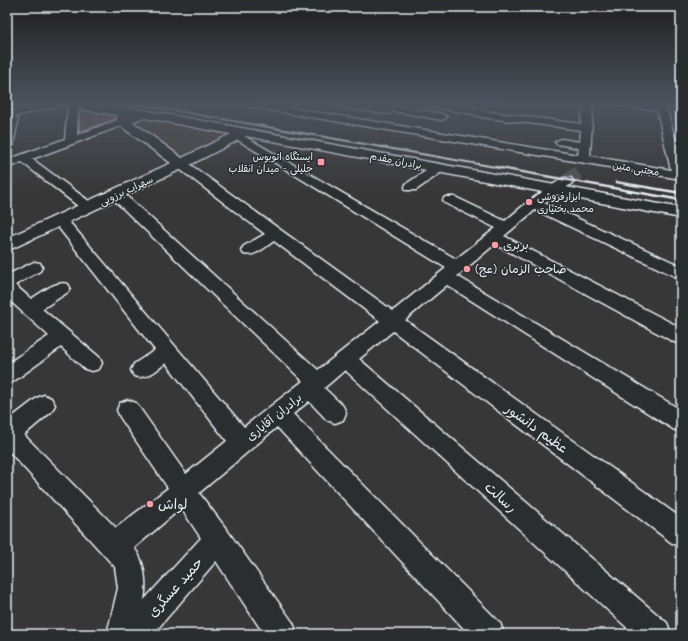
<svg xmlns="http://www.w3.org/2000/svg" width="688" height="641" font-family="Mali,'Playpen Sans Arabic',sans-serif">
  <rect width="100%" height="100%" fill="#383737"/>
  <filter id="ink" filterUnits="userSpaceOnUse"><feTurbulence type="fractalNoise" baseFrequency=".025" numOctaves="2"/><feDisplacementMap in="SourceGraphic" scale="8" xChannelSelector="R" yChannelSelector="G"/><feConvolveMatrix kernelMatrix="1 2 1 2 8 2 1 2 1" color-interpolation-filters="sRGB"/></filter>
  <g filter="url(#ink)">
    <path fill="#494441" d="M148,116l86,16 -51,26 -52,-37z"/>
    <path fill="#546d5a" stroke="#9eafa9" d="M671,103h10v36z"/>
    <path fill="#726159" stroke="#e8f1f8" d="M79,110l36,6v3l-36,13z"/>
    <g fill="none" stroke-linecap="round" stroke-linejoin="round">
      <path stroke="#525354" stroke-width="14" stroke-dasharray="14 7" stroke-linecap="butt" d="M567,181l13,-10"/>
      <defs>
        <path id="minor" d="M49,103h16l-2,2 -48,11 3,3 -5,27 -2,2 -4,1v-27l2,-4h-2v-6z
          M71,103h10l-3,4 -1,28 65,-24 4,-1 5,3 -1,2 -118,44 61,45 2,3 -2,3 -5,1 -5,-1 -61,-48 -15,6v-8l58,-21 3,-32z
          M240,103h20l318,52 1,-7 -22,-4 -2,-2 6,-3 19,3 1,-12 -100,-13 -8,-3 -48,-8 -5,-3c14,-2 52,1 64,8l97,13 2,-21h10l-3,53 81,14 -14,-60 -36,-4 -5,-3h26l13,1v-1h10l16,57v19l-436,-73z
          M329,103h22l34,5 5,-3 52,9 5,3 -5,3 -49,-9 -5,3 -54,-8z
          M237,132l219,127 40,-31 -51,-25 -2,-3 2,-3h10l50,24 24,-20 34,-23h8l2,3 -2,3 -27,19 137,63v13l-146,-69 -31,26 177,92v16l-7,-2 -179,-98 -38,32 224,134v22l-8,-3 -226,-144 -42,35 276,198v29l-9,-4 -279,-212 -34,28 308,264 4,11h-37l-289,-264 -21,18 19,18 3,7 -3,7 -8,3 -8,-3 -18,-19 -16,13 207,209 4,11h-35l-192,-207 -78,66 28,37 66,93 4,11h-33l-48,-73 -63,73h-46l11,-46 -3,-21 -108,-118v-28l30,-23 7,-3 7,3 4,7 -4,7 -27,23 92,93 52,-40 -48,-71 -3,-7 3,-7 8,-3 8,3 50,71 41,-33 -61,-78c-10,7 -19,17 -32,13l-3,-6 3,-6 21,-14 -100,-127 -2,-3 2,-3 5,-1 5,1 179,210 59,-46 -192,-184 -2,-3 2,-3h10l197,179 62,-49 -106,-80c-9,6 -19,16 -30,13l-3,-4 3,-4 21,-12 -88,-67 -2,-3 2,-3h8l208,150 53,-43 -213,-131 -1,-2zM181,508l20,30 -57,62c3,-16 1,-39 -10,-52z
          M439,164l4,1 2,3 -2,3 -27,19h-10l-1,-3 1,-3 29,-19z
          M34,262l6,1 2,4 -2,4 -25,14 16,14c11,-6 24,-19 37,-15l2,4 -2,4 -26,17 57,48 3,6 -3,6 -7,2 -7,-2 -24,-22 -47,34 -7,3v-20l42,-28 -42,-38v-23z"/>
        <path id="major" d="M65,103h39l577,105v10l-435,-82 -60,31 -179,84v-13l164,-75 -53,-39 -2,-9 -45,-8 -4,-1zM129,115l102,19 -49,24 -52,-38z"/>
      </defs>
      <use href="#minor" stroke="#e8f1f8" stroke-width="3"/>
      <use href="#major" stroke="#e8f1f8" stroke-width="3"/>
      <use href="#minor" fill="#2a2d2e" fill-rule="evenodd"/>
      <use href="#major" fill="#2a2d2e" fill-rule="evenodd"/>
      <path stroke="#e8f1f8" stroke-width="2" d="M132,103l369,65"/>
      <path stroke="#e8f1f8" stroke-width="2.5" d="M495,167l186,33
        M616,182l65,11"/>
    </g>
  </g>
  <linearGradient id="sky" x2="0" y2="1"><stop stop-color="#1f1e1e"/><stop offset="0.54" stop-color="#4d535e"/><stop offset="1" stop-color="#4d535e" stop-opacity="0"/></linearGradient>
  <rect width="688" height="192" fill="url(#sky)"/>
  <g fill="#ff9aa2" stroke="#2a2d2e" stroke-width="1.5">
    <rect x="317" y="158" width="8" height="8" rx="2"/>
    <circle cx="529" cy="202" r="4"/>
    <circle cx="495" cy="245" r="4"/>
    <circle cx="467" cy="269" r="4"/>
    <circle cx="150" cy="504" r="4"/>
  </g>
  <g text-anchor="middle" stroke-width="3" stroke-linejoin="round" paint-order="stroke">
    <g font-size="10" fill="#e8f1f8" stroke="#2a2d2e" text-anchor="end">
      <text x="313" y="160">ایستگاه اتوبوس<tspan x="313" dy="12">جلیلی - میدان انقلاب</tspan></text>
      <text x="537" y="200" text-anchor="start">ابزارفروشی<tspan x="537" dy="12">محمد بختیاری</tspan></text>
    </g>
    <g font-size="10" fill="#e8f1f8" stroke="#2a2d2e">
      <text transform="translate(396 160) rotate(11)" y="4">برادران مقدم</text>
      <text transform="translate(636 168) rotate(9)" y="4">مجتبی متین</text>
      <text transform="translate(126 190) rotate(-25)" y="4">سهراب برزویی</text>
    </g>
    <g font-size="12" fill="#e8f1f8" stroke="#2a2d2e" text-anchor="start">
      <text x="503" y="249">بربری</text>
      <text x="475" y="273">صاحب الزمان (عج)</text>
    </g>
    <g font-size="12" fill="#e8f1f8" stroke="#2a2d2e">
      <text transform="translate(274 417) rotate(-39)" y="4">برادران آقایاری</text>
    </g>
    <g font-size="14" fill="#e8f1f8" stroke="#2a2d2e">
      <text transform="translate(537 428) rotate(36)" y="5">عظیم دانشور</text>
      <text transform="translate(501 497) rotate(42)" y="5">رسالت</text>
      <text transform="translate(175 587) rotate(-48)" y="5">حمید عسگری</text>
    </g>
    <g font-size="14" fill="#e8f1f8" stroke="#2a2d2e" text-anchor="start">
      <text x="158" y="509">لواش</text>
    </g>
  </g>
  <rect width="688" height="641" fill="none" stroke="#2a2d2e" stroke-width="24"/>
  <rect x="12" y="12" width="664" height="617" fill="none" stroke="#e8f1f8" stroke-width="1.5" filter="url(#ink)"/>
</svg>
